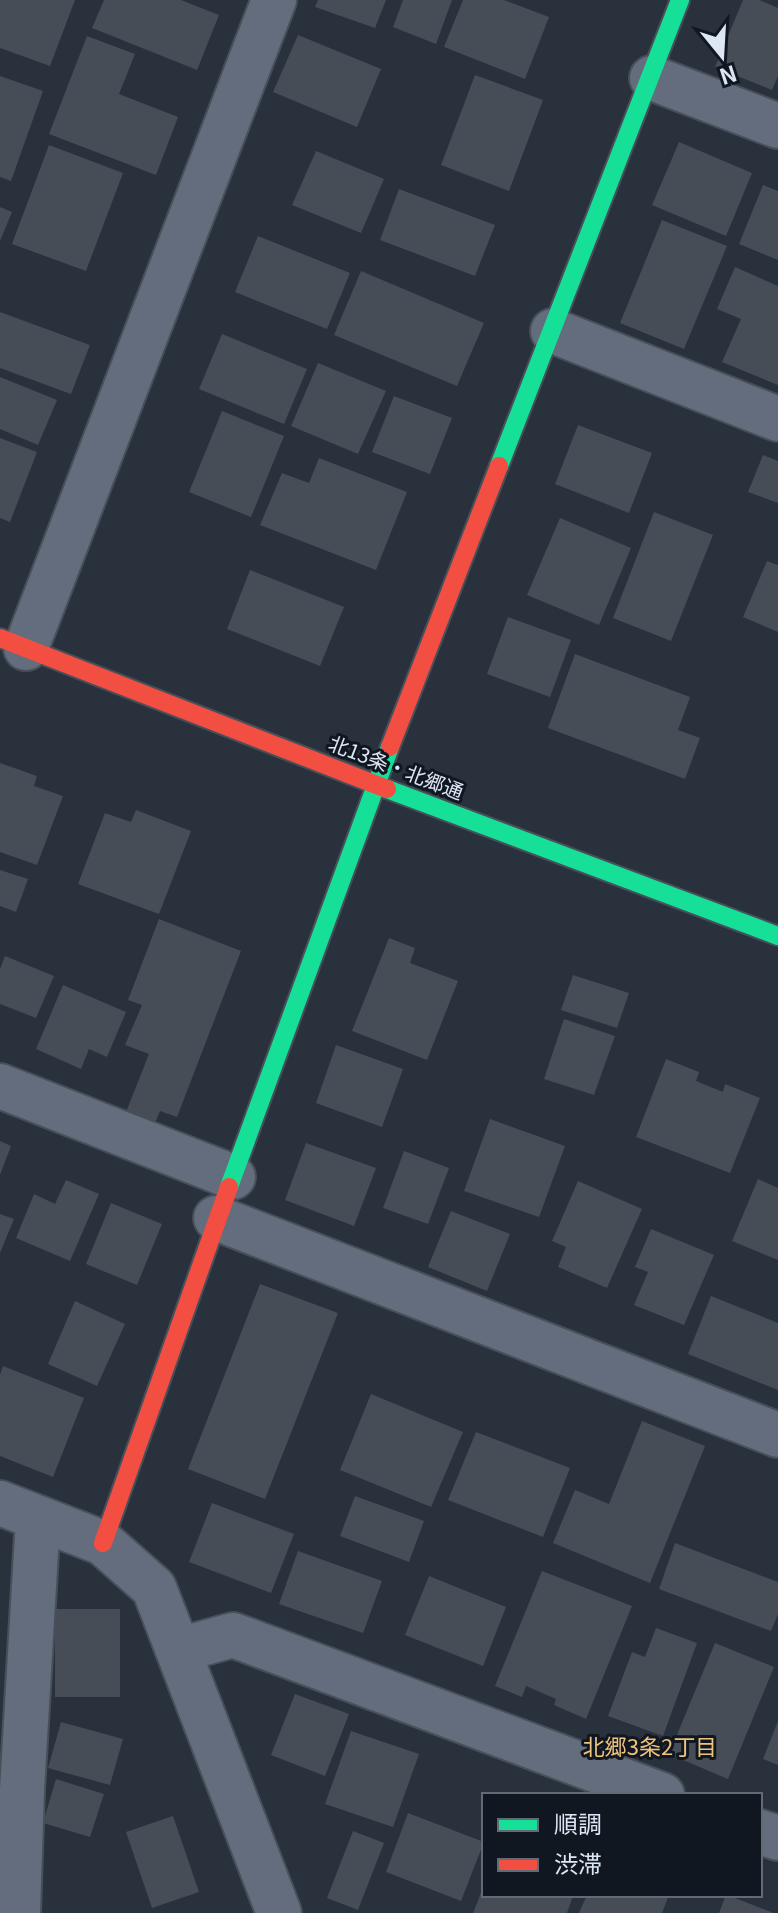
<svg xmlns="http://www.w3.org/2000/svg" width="778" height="1913" font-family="Georgia,'Noto Sans JP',serif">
  <rect width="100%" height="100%" fill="#29313d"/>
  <path fill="#464d57" d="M0,0h75l-25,66 -50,-18z
    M104,0h77l38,15 -22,55 -105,-42z
    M318,0h68l-11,28 -60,-21z
    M403,0h49l-16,44 -43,-17z
    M463,0h41l45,17 -24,62 -81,-32z
    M743,0h16l19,8v68l-6,14 -57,-23z
    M298,35l83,34 -24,58 -84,-35z
    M87,36l48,18 -16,40 59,23 -22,58 -107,-41z
    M475,75l68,25 -34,91 -68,-26z
    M0,76l43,15 -32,90 -11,-4z
    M679,142l73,31 -26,63 -74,-31z
    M49,145l74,28 -37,98 -74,-27z
    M316,151l68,28 -23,54 -69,-28z
    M763,185l15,6v69l-39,-16z
    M399,189l96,36 -20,51 -95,-36z
    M0,207l12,5 -12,29z
    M662,220l65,26 -43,103 -64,-26z
    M258,236l92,37 -23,56 -92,-37z
    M735,267l43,19v99l-56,-23 19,-43 -24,-10z
    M361,271l123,52 -27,63 -123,-51z
    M0,312l90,33 -19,49 -71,-26z
    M222,334l85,35 -23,55 -85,-35z
    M318,363l68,28 -28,63 -67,-28z
    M0,377l57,23 -19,45 -38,-16z
    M394,396l58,22 -22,56 -58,-22z
    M222,411l62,25 -33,81 -62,-25z
    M578,425l74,28 -23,60 -74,-29z
    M0,438l37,14 -27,70 -10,-4z
    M763,455l15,6v42l-30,-11z
    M319,458l88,34 -31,78 -116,-45 22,-52 27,10z
    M654,512l59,23 -42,106 -58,-23z
    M560,518l71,30 -32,77 -72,-30z
    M767,561l11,4v67l-35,-15z
    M250,570l94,37 -24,59 -93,-37z
    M508,617l63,23 -21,57 -63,-23z
    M575,654l115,43 -12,33 22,8 -15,41 -137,-51z
    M0,763l37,13 -3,10 29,10 -26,69 -37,-13z
    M136,810l55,21 -32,83 -81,-30 27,-71 26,9z
    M0,870l28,9 -12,33 -16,-6z
    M159,919l82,32 -64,166 -17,-6 -5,12 -29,-11 23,-58 -24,-9 17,-40 -14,-5z
    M389,938l26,10 -5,15 48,18 -31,79 -75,-29z
    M5,956l49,20 -18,42 -36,-14v-35z
    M573,975l56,18 -12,35 -56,-18z
    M63,985l63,27 -19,45 -18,-8 -8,20 -45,-20z
    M564,1019l51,17 -21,59 -50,-16z
    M336,1045l67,24 -21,58 -66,-24z
    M666,1059l33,13 -3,9 27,11 2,-8 35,14 -30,75 -94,-36z
    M490,1119l75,27 -26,71 -75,-26z
    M0,1141l11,5 -11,29z
    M306,1143l70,25 -22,58 -69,-26z
    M404,1151l45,17 -21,56 -45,-16z
    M758,1179l20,9v72l-46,-19z
    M66,1180l33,14 -29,67 -54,-23 18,-44 21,10z
    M578,1181l64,28 -35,79 -49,-21 8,-20 -14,-6z
    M111,1203l51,21 -25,61 -51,-21z
    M451,1211l59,23 -23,57 -59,-24z
    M0,1214l14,5 -14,34z
    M651,1229l63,26 -30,70 -50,-20 14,-33 -13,-5z
    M260,1284l78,29 -73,186 -77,-30z
    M711,1296l67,27v67l-90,-36z
    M75,1301l50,23 -28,62 -49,-22z
    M3,1366l81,32 -31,79 -53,-21v-81z
    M371,1394l92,38 -32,75 -91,-37z
    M642,1421l63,25 -55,137 -97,-40 22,-53 34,14z
    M476,1432l94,36 -27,69 -95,-37z
    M355,1496l69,25 -15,41 -69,-26z
    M212,1503l82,31 -23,59 -82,-31z
    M675,1543l103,39v32l-7,17 -112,-42z
    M298,1551l84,30 -19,52 -84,-29z
    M542,1571l90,35 -46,113 -32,-14 2,-6 -30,-13 -4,11 -27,-11z
    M429,1576l77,31 -23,59 -78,-31z
    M55,1609h65v88h-65z
    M656,1628l41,15 -34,93 -55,-20 24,-64 13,5z
    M715,1643l59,24 -46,112 -59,-25z
    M295,1694l54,20 -24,62 -54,-21z
    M778,1721v44l-15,-6z
    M61,1722l62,17 -13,46 -62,-17z
    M351,1731l68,23 -26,73 -68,-23z
    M56,1779l48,15 -14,43 -47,-14z
    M408,1813l76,29 -23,59 -75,-29z
    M173,1816l26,76 -47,16 -26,-76z
    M353,1831l31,12 -26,67 -31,-12z
    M484,1885v10l89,1 -6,17h-94z
    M587,1895h82l-7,18h-83z
    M726,1895h1l47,18h-55z"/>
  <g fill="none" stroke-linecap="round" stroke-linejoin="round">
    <defs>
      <path id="street" d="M652,78l126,48
        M553,331l225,88
        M26,648l248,-648
        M0,1086l233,91
        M216,1218l562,217
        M0,1503l103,40 51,45 125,325
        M179,1650l54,-15 429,160
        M760,1832l18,6
        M18,1913l4,-123 16,-272"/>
      <path id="fast" d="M499,466l181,-466
        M387,789l391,147
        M229,1187l161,-440"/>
      <path id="jam" d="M0,638l387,151
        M390,747l109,-281
        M103,1543l126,-356"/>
    </defs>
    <use href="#street" stroke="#474f59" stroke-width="48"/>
    <use href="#fast" stroke="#474f59" stroke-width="22"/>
    <use href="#jam" stroke="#474f59" stroke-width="22"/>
    <use href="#street" stroke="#646d7d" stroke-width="44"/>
    <use href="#fast" stroke="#16e098" stroke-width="18"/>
    <use href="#jam" stroke="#f24e42" stroke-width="18"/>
  </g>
  <g text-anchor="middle" stroke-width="6" stroke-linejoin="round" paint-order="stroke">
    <g font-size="20" fill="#dce6f4" stroke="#111721">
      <text transform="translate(396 768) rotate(21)" y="7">北13条・北郷通</text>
    </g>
    <g font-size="22" fill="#ecc27c" stroke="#111721">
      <text x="650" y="1755">北郷3条2丁目</text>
    </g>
  </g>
  <rect x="482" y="1793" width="280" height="104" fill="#111721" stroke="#626a75" stroke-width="2"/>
  <rect x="498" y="1819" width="40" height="12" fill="#16e098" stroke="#626a75" stroke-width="2"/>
  <text x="554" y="1833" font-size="24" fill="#dce6f4">順調</text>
  <rect x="498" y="1859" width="40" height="12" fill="#f24e42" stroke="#626a75" stroke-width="2"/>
  <text x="554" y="1873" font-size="24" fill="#dce6f4">渋滞</text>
  <g transform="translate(722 56) rotate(162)" stroke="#111721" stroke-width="6" paint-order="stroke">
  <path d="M0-6L14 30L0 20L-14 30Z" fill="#dce6f4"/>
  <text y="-12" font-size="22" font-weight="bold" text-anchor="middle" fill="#dce6f4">N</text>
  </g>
</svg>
